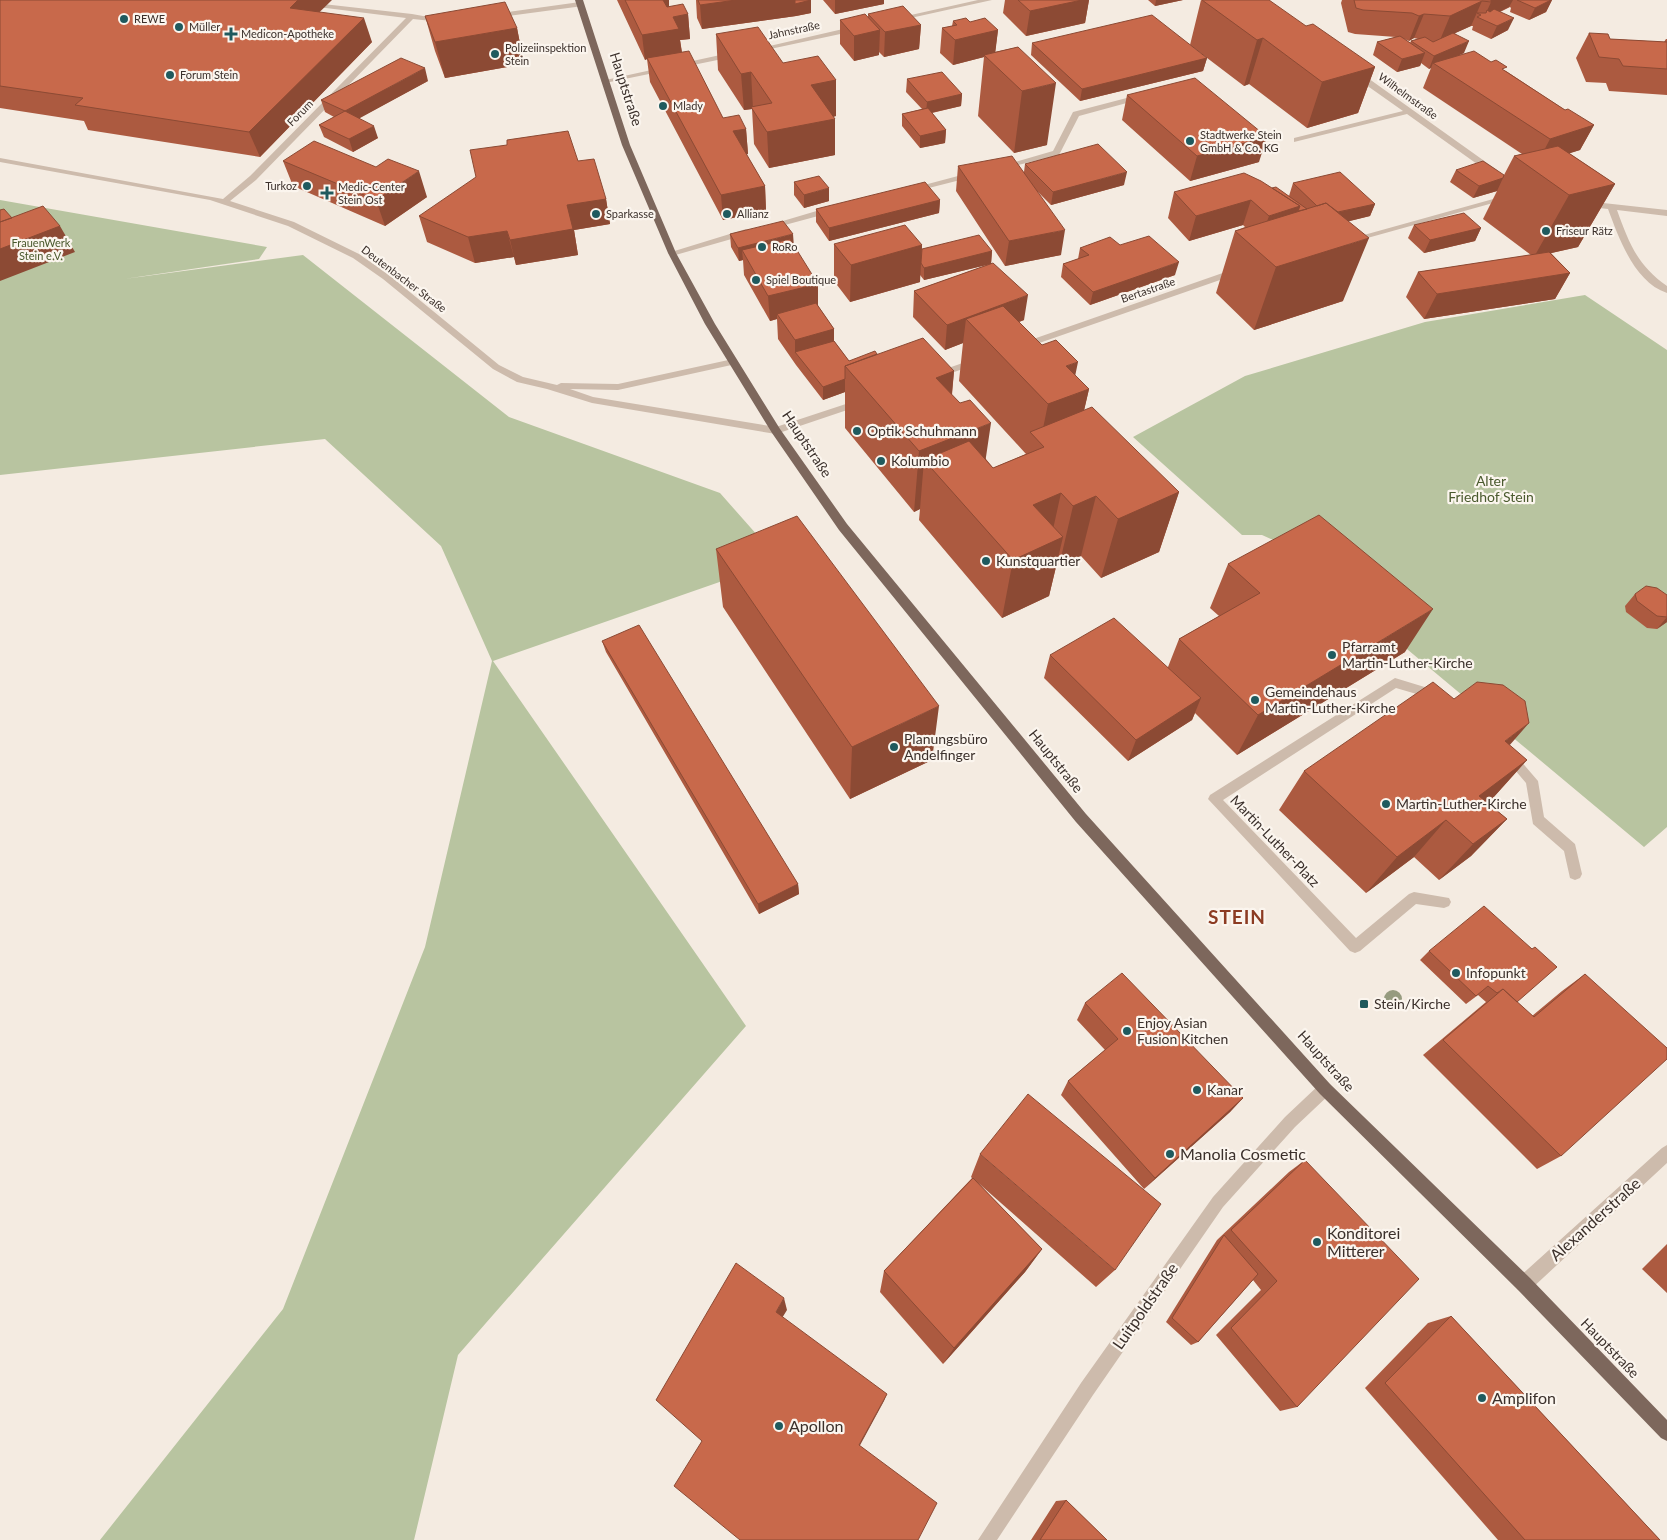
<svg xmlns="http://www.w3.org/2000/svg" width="1667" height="1540" font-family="Lato,sans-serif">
  <rect width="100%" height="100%" fill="#f4ebe1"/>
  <path fill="#b8c4a0" d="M0,200l267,47 -8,12 -135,20 179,-24 206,162 211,76 60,68 -287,100 253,365 -288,329 -44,185h-314l183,-231 142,-362 67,-286 -51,-115 -116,-107 -325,36z
    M1585,295l82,55v477l-23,20 -364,-304 -18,-8h-20l-109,-98 112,-61 180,-54z"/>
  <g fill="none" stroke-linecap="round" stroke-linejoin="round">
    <path fill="#cdbbac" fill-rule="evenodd" d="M978,0h14l-95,21 -4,-2z
      M580,2l4,2 -1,2 -90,12 -4,-2 4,-2z
      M323,4l89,10 33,6 -4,2 -28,-3 -157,161 -26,21 64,21 65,32 30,21 110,90 24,12 34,8 4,-2 57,1 115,-25 3,1v4l-118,26 -48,-1 23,8 183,30 85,-28 4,1v4l-89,30 -184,-31 -45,-14 -30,-7 -24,-13 -110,-90 -30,-21 -65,-32 -78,-26 -210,-38v-4l223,41 27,-23 156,-158 -80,-10h-3z
      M856,26h3v4l-103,22 -4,-2z
      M734,52l4,2 -1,2 -132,27 -4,-2z
      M1352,71h6l139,99v4h-6l-84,-60 -113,28v-4l109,-27 -51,-36z
      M1142,94l4,2 -1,2 -66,18 -20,39 -57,14 -4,-2 55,-16 20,-39z
      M973,172h3v4l-63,16 -4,-3z
      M1504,196l7,2 -158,44 -7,-2z
      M1585,201l82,9v6l-50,-6c12,33 20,55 50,76v7c-33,-11 -48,-55 -59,-84l-26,-3 -1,-2z
      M830,207l4,3 -1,2 -63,17 -4,-3z
      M746,229l4,3 -1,2 -77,22 -4,-3z
      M1237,268l4,3 -1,2 -215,75 -3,1 -5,-3 2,-2z
      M977,358l3,1v4l-43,15 -5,-3 2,-2z
      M1395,678l46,14 2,3 -2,3 -4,2 -41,-12 -173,112 133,138 53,-44 5,-2 35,6 2,4 -2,4 -5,2 -28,-4 -56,47 -5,2 -5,-2 -142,-152 2,-4z
      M1509,751l4,1 25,29 6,36 31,27 7,30 -2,4 -5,2 -5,-2 -6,-27 -31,-27 -7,-41 -23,-27 2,-4z
      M1325,1082l5,2 2,5 -2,5 -35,33 -72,80 -130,188 -96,145h-19l103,-157 132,-186 72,-80 35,-33z
      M1667,1145v18l-137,127 -6,2 -6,-2 -2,-6 2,-6 144,-130z"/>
    <path fill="#7d675c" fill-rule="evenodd" d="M575,0h8l47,145 46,108 39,71 65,105 67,95 239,290 244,270 200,194 137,142v21l-6,-3 -143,-148 -198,-196 -244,-272 -237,-292 -67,-97 -67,-109 -37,-71 -46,-108z"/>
  </g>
  <circle fill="#969b7f" cx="1393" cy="999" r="9"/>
  <path fill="#ac5a40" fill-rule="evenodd" d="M0,0l320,12 52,30 -112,115 -172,-27 -4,-9 -84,-13z
    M617,0h52v6l19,8 2,25 -10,1 2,12 41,66 23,11 2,25h-2l19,32 1,25 -43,9 -73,-138 -3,-23 -2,1z
    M696,0h114l1,13 -15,3 -94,13 -5,-11z
    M823,0h61v4l-49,10z
    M1005,0h84l-4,23 -59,13 -23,-23z
    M1148,0h35l-28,6z
    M1201,0l105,26 69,41 -17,46 -51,15 -58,-44 -5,2 -54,-41z
    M1342,0h210l-6,12 -17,8 -19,-8 1,-4 -1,-1 -10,5 8,18 -17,9 -19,-9 1,-4h-2l-16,7 9,20 -5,2 47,16 59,39 29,15 -14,25 -11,3 46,31 -37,63 -27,6 19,20 -15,26 -131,20 -18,-22 12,-25 113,-17 -48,-36 14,-28 -24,7 -23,-16 6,-12 48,5 10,-19 8,-2 -99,-66 8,-20 -2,1 -8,-6 -1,3 -23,6 -24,-17 4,-13 19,-5 -41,-3 -7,-2 -7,-29zM1402,38l7,3 5,-3 4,1 -7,2 -1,2z
    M868,14l53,11 -2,24 -35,8 -5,-5v3l-25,6 -14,-17v-24l28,-3z
    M425,16l92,12 7,36 -79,14 -10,-27z
    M953,21l17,1 28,8 -3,22 23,-5 29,98 -33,8 -36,-37 6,-59 -31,8 -13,-12 2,-25 10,-2z
    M1589,33l21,6 54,3 2,-3h1v56l-58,-4 -3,-8 -20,-1 -10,-24z
    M716,34l67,29 53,17v36l-3,1 2,38 -66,13 -15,-24 -2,-35 -8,1 -26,-40z
    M1032,43l175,15 -4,13 -123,30 -49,-46z
    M907,79l55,15 -1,12 -29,7 14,17 -1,13 -25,5 -18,-22v-12l20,-5 -16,-17z
    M428,81l-69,37 19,20 -25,14 -29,-15 -5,-12 15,-8 -9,-5 -4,-12z
    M1127,95l132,67 -69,19 -68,-61z
    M283,161l144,36 -42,29 -92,-40z
    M578,161l28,38 4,25 -36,6 4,25 -62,10 -2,-8 -39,6 -48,-21 -8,-26z
    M1025,164l99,21 -73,20 -14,-14 24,64 -56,11 -49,-75 2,-25 66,6z
    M794,182l35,19 -25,7 -10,-13z
    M1293,183l82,21 -5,12 -21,5 -6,80 -89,29 -38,-37 19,-62 10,-4 -2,-2 -54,16 -21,-23 6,-26 98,-4 17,8z
    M940,200l-1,13 -110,28 -13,-19v-13z
    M1414,225l67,3 -6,13 -51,12 -16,-15z
    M730,234l64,11 24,61 16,23v12l15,20 28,-7 77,17 -2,24 34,64 7,9 33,-14 -67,-73 4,-38 -18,7 -32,-33 1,-26 76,-27 -66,16 -4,-5v7l-70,20 -16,-21v-37l88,1v4l70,2 -1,13 33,56 -5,2 23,23 47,44 -5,21 95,82 -20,60 -58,26 -20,-22 -22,10 -2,-3 -8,33 -47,22 -83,-98 1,-11 -6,3 -69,-84v-36l-22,8 -27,-35 -18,-26 -1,-20 -7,2 -26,-46 -1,-15 -4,1 -8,-14z
    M1080,248l95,27 -85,30 -29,-28 2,-13 15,-5z
    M716,549l216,211 -82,39 -127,-192z
    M1228,564l177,88 -168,103 -42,-42 -3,7 -64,41 -84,-83 6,-23 118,12 11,-28 40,-23 -9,-8z
    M1635,594l32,1v27l-10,7 -10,-1 -21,-16 -1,-6z
    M602,641l196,243 1,10 -40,20 -153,-262z
    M1454,699l73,61 -35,39 -5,3 20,17 -36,37 -32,24 -25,-23 -48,36 -87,-83 25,-39z
    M1429,951l88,51 15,14 30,-25 23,-17 -24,182 -24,13 -114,-114 63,-53 -8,-7 -12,9 -46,-44z
    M1085,1003l158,95 -13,14 -86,77 -83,-94 7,-14 37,-31 -28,-30z
    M980,1154l135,116 -19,17 -120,-106 66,68 -17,23 -82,92 -63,-72 4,-21 88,-93 -1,-1z
    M1305,1160l-8,247 -17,4 -64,-76 45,-45 -8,-10 -55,62 -7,3 -25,-23 51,-82 72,-68z
    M1667,1244v49l-25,-24z
    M1451,1316l209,224h-162l-133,-152 63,-65z
    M1066,1500l41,40h-76l25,-39z"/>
  <path fill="#8c4a34" d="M298,0h34l-33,32 -9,-24z
    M662,0h7v8h-1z
    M736,0h75v13l-15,3 -94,13 -2,-24z
    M835,0h49v4l-49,10z
    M1082,0h7l-4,23 -59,13 4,-25z
    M1156,0h27l-28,6z
    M1489,0h24l-4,7 -26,13 8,-18z
    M1551,0h1l-6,12 -17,8 6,-12z
    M1482,1l-11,25 -31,14 10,-24z
    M688,14l2,25 -10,1 2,14 -35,4v1l-2,1 -3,-25 31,-18z
    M1424,14l-10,24 -5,3 10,-25z
    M364,18l8,24 -112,115 -11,-25z
    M1514,18l-6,12 -17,9 6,-13z
    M921,25l-2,24 -35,8 1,-25z
    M517,28l7,36 -79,14 -10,-36z
    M880,30l-1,25 -25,6v-25z
    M998,30l-3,25h-11v2l-31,8 2,-25z
    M1263,38l-14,46 -5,2 13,-46z
    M1469,41l-5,12 -27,12 -4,-2 -2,5 -2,1 5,-13z
    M1425,53l-5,13 -23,6 5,-13z
    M1207,58l-4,13 -123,30 2,-12z
    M1375,67l-17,46 -51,15 15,-46z
    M425,68l3,13 -79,43 -4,-13z
    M751,72l2,37 -2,-2 1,2 -8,1 -3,-36z
    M836,80v36l-25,5v-36z
    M1056,83l-9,62 -33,8 8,-62z
    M962,94l-1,12 -35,8 1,-12z
    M835,119v36l-66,13 -2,-36z
    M1594,125l-14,25 -43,14 13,-25z
    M374,126l4,12 -25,14 -4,-13z
    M746,129l2,25 -13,3 -2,-26z
    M946,130l-1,13 -25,5v-12z
    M1267,137l-8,25 -69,19 7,-25z
    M419,171l8,26 -42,29 -9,-26z
    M1127,172l-3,13 -73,20 2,-13z
    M1503,178l-6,13 -24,7 6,-12z
    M1615,184l-37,63 -44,10 35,-62z
    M765,186l1,25 -43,9 -2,-25z
    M829,188v13l-25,7v-13z
    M606,199l4,25 -36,6 4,25 -62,10 -6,-25 57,-35z
    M940,200l-1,13 -110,28v-13z
    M1251,200l-8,25 -54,16 7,-25z
    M1375,204l-5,12 -48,12 5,-13z
    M1300,206l-2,6 -38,29 9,-25z
    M60,226l15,26 -75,29v-43z
    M1481,228l-6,13 -51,12 6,-13z
    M1065,230l-4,25 -56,11 4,-25z
    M507,231l7,26 -39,6 -7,-26z
    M793,234l1,13 -52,3 1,10 -4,1 -1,-13z
    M1369,238l-26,63 -89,29 22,-63z
    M922,245l-2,37 -70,20 1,-37z
    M992,251l-1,13 -67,16v-12z
    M1179,262l-4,13 -85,30 3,-13z
    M1570,273l-15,26 -131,20 13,-25z
    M818,284v25l-41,5v5l-7,2 -2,-25z
    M1028,295l-4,25 -42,16 -16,-17 -3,24 -18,7 2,-25z
    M834,329v25l-39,-2v-12z
    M1078,362l-7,34 18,-7 -14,61 -31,-3 -4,-4 8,-39 18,-38z
    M954,371l-6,62 -12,-55z
    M845,379v13l-22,8v-13z
    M991,423l-9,61 -58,-24 -4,49 -6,3 5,-61z
    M1179,492l-20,60 -58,26 17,-59z
    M1061,493l-11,50 13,-6 -14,59 -47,22 11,-58 20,-55z
    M1096,496l-15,60 -22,10 14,-60z
    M1433,609l-28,43 -168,103 21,-40z
    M1667,617v5l-10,7z
    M1201,698l-9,22 -64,41 8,-21z
    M939,706l-7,54 -82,39 2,-52z
    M1529,723l-35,40 11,-22z
    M1527,760l-35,39 -38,28 25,-31z
    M1507,819l-36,37 -32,24 34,-36z
    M1446,820l-32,37 -48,36 31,-36z
    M798,884l1,10 -40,20 -1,-10z
    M1243,1098l-13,14 -86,77 11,-11z
    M1042,1249l-17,23 -82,92 11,-16z
    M784,1298l3,12 -8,13 -3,-11z
    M887,1394l-3,7 -26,48 1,-4z"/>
  <path fill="#c8694b" stroke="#8c4a34" d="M0,0h298l-8,8 74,10 -115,114 -174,-27 8,-7 -83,-12z
    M625,0h38l4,7 16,-3 5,10 -15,3 6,12 -37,6z
    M698,0h38l-36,5z
    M795,0h16l-16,4z
    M1018,0h64l-52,11z
    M1202,0h67l37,26 7,-2 62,43 -53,15 -59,-44 -6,2z
    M1354,0h137v2l-9,-1 -32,15 -26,-2 -5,2 -7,-3 -49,-3 -7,-2z
    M1517,0h34l-16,8z
    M505,2l12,26 -82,14 -10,-26z
    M903,6l18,19 -36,7 -17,-18z
    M1494,9l20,9 -17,8 -20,-9 4,-2 -4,-2h9l1,-3 3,2z
    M865,14l15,16 -26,6 -14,-16z
    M1152,15l55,43 -125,31 -50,-46z
    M966,18l4,4 15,-4 13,12 -43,10 -13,-12 15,-3 -4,-4z
    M758,27l25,36 35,-7 18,24 -25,5 24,34 -68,13 -16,-25 21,-4 -21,-31 -10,2 -25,-40z
    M1453,33l16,8 -35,15 -23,-15 14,-4 8,5z
    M1589,33l19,1 2,5 57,3v27l-44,-3 -4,-7 -20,-2z
    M1400,36l25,17 -23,6 -25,-17z
    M1018,47l38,36 -34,8 -38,-36z
    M689,51l34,67 16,-3 7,14 -13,2 32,55 -44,9 -74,-137z
    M1474,51l17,11 5,-2 11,7 -5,2 63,41 3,-1 26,16 -44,14 -117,-76z
    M401,58l24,10 -80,43 -24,-11z
    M942,72l20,22 -35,8 -20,-23z
    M1195,78l72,59 -70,19 -70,-61z
    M928,108l18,22 -26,6 -18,-22z
    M345,111l29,15 -25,13 -30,-14z
    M568,131l10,30 16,-2 12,40 -39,6 6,24 -63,11 -3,-9 -39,6 -49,-21 57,-39 -6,-27 37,-5v-5z
    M314,141l62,26 12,-8 31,12 -43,29 -93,-39z
    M1098,144l29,28 -74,20 -28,-28z
    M1558,146l57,38 -46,11 -55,-39z
    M1012,156l53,74 -56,11 -51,-75z
    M1483,161l21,14 -1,3 -24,8 -23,-16z
    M1340,172l35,32 -37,8 -12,-9 -9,3 -24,-23z
    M1244,173l17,8 39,25 -31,10 -18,-16 -55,16 -22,-24z
    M819,176l10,12 -25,7 -10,-13z
    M925,182l15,18 -111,28 -13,-19z
    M1276,187l31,22 -9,2 2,-5 -28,-18z
    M1326,203l43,35 -93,29 -41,-36z
    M43,206l17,20 -60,23v-27z
    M4,209l8,9 -12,4v-12z
    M1464,213l17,15 -51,12 -16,-15z
    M783,221l10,13 -55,14 -8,-14z
    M905,225l17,20 -71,20 -17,-21z
    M979,235l13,16 -68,17 -3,-5 1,-14z
    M1149,236l30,26 -86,30 -30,-28 26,-9 -9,-7 30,-11 10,8z
    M790,239l28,45 -50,12 -26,-46z
    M1549,252l21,21 -133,21 -19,-22z
    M993,263l35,32 -81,30 -33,-34z
    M816,303l18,26 -39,11 -18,-26z
    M1003,306l39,39 14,-5 22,22 -12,4 23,23 -41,15 -82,-85z
    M923,338l31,33 -18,7 24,25 10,-3 21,23 -72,28 -74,-85z
    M834,341l15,20 26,-10 2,3 -32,12v13l-22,8 -28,-35z
    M1092,407l87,85 -61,27 -22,-23 -23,10 -12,-13 -28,12 30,32 -50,23 -89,-100 45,-19 24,27 51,-21 -14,-15z
    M1319,515l114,94 -175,106 -79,-76 81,-46 -32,-29z
    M797,516l142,190 -87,41 -136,-198z
    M1646,586l11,2 10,7v22l-10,-1 -20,-15 -2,-7z
    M1114,618l87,80 -65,42 -86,-85z
    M639,625l159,259 -40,20 -156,-263z
    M1433,682l21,17 23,-17 26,3 22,16 4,22 -24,18 22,19 -48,36 28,23 -34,25 -27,-24 -49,37 -93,-86z
    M1484,906l48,43 3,-2 22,20 -40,35 -14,-13 -6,4 -9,-7 -12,10 -47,-45z
    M1122,973l121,125 -88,80 -87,-97 50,-42 -33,-36z
    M1585,974l82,74v11l-106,97 -118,-116 60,-51 31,28z
    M1028,1094l133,110 -46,66 -135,-116z
    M1305,1160l114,119 -122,128 -66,-79 46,-47 -46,-51z
    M973,1178l69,71 -88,99 -70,-77z
    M1224,1235l34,39 -60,68 -26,-24z
    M736,1263l48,35 -8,14 111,82 -28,51 78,58 -19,37h-178l-66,-54 28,-45 -46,-41z
    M1451,1316l209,224h-135l-140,-157z
    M1066,1500l41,40h-67z"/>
  <g fill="#1f5a5e" stroke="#fbf5ee" stroke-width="2">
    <circle cx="124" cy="19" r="5"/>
    <circle cx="179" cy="27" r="5"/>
    <path d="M228.5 26.5h5v5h5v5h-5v5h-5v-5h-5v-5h5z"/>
    <circle cx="495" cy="54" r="5"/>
    <circle cx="170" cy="75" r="5"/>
    <circle cx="663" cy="106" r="5"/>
    <circle cx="1190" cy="141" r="5"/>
    <circle cx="307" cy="186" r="5"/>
    <path d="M324.5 185.5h5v5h5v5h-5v5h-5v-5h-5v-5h5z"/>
    <circle cx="596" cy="214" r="5"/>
    <circle cx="727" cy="214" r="5"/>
    <circle cx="1546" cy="231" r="5"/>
    <circle cx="762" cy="247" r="5"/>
    <circle cx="756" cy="280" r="5"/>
    <circle cx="857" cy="431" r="5"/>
    <circle cx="881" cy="461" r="5"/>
    <circle cx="986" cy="561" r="5"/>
    <circle cx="1332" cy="655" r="5"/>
    <circle cx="1255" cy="700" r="5"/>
    <circle cx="894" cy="747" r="5"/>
    <circle cx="1386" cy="804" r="5"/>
    <circle cx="1456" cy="973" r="5"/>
    <rect x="1359" y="999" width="10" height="10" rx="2.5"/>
    <circle cx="1127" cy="1031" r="5"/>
    <circle cx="1197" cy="1090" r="5"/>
    <circle cx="1170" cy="1154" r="5"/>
    <circle cx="1317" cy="1242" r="5"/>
    <circle cx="1482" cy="1398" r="5"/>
    <circle cx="779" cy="1426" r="5"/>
  </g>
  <g text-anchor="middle" stroke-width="4.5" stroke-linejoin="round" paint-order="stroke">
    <g font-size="11" fill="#3b302b" stroke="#fbf5ee" text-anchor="start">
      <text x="134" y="23">REWE</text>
      <text x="189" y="31">Müller</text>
      <text x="241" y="38">Medicon-Apotheke</text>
      <text x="505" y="52">Polizeiinspektion<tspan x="505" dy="13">Stein</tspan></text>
      <text x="180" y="79">Forum Stein</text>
      <text x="673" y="110">Mlady</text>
      <text x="1200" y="139">Stadtwerke Stein<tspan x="1200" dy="13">GmbH &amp; Co. KG</tspan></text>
      <text x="297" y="190" text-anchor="end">Turkoz</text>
      <text x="338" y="191">Medic-Center<tspan x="338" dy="13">Stein Ost</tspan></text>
      <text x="606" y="218">Sparkasse</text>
      <text x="737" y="218">Allianz</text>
      <text x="1556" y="235">Friseur Rätz</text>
      <text x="772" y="251">RoRo</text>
      <text x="766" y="284">Spiel Boutique</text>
    </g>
    <g font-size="11" fill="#3b302b" stroke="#fbf5ee">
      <text transform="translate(794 30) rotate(-12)" y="4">Jahnstraße</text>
      <text transform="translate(1408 96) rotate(36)" y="4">Wilhelmstraße</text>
      <text transform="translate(300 113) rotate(-46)" y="4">Forum</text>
      <text transform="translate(404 279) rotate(37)" y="4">Deutenbacher Straße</text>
      <text transform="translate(1148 290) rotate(-19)" y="4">Bertastraße</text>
    </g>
    <g font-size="11" fill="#4a5a2e" stroke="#fbf5ee">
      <text x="41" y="247">FrauenWerk<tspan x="41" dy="13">Stein e.V.</tspan></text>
    </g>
    <g font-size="14" fill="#3b302b" stroke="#fbf5ee">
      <text transform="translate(626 89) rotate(72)" y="5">Hauptstraße</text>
      <text transform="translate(807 444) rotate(56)" y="5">Hauptstraße</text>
      <text transform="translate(1056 761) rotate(51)" y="5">Hauptstraße</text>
      <text transform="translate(1275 841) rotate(46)" y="5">Martin-Luther-Platz</text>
      <text transform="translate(1326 1061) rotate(48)" y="5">Hauptstraße</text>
      <text transform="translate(1610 1348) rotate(46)" y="5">Hauptstraße</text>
    </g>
    <g font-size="14" fill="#3b302b" stroke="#fbf5ee" text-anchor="start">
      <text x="867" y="436">Optik Schuhmann</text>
      <text x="891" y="466">Kolumbio</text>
      <text x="996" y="566">Kunstquartier</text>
      <text x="1342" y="652">Pfarramt<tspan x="1342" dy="16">Martin-Luther-Kirche</tspan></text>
      <text x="1265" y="697">Gemeindehaus<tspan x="1265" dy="16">Martin-Luther-Kirche</tspan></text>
      <text x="904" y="744">Planungsbüro<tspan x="904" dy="16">Andelfinger</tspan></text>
      <text x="1396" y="809">Martin-Luther-Kirche</text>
      <text x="1466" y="978">Infopunkt</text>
      <text x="1374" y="1009">Stein/Kirche</text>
      <text x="1137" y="1028">Enjoy Asian<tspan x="1137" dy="16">Fusion Kitchen</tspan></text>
      <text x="1207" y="1095">Kanar</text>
    </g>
    <g font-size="14" fill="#4a5a2e" stroke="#fbf5ee">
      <text x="1491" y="486">Alter<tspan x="1491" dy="16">Friedhof Stein</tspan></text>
    </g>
    <g font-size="16" fill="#3b302b" stroke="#fbf5ee" text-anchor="start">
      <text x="1180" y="1160">Manolia Cosmetic</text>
      <text x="1327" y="1239">Konditorei<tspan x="1327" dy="18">Mitterer</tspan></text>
      <text x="1492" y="1404">Amplifon</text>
      <text x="789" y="1432">Apollon</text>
    </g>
    <g font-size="16" fill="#3b302b" stroke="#fbf5ee">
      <text transform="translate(1595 1219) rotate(-42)" y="6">Alexanderstraße</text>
      <text transform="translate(1145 1306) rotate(-55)" y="6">Luitpoldstraße</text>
    </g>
    <g font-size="19" font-weight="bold" letter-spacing="1" fill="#8c3b22" stroke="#fbf5ee">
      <text x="1237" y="924">STEIN</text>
    </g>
  </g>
</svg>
